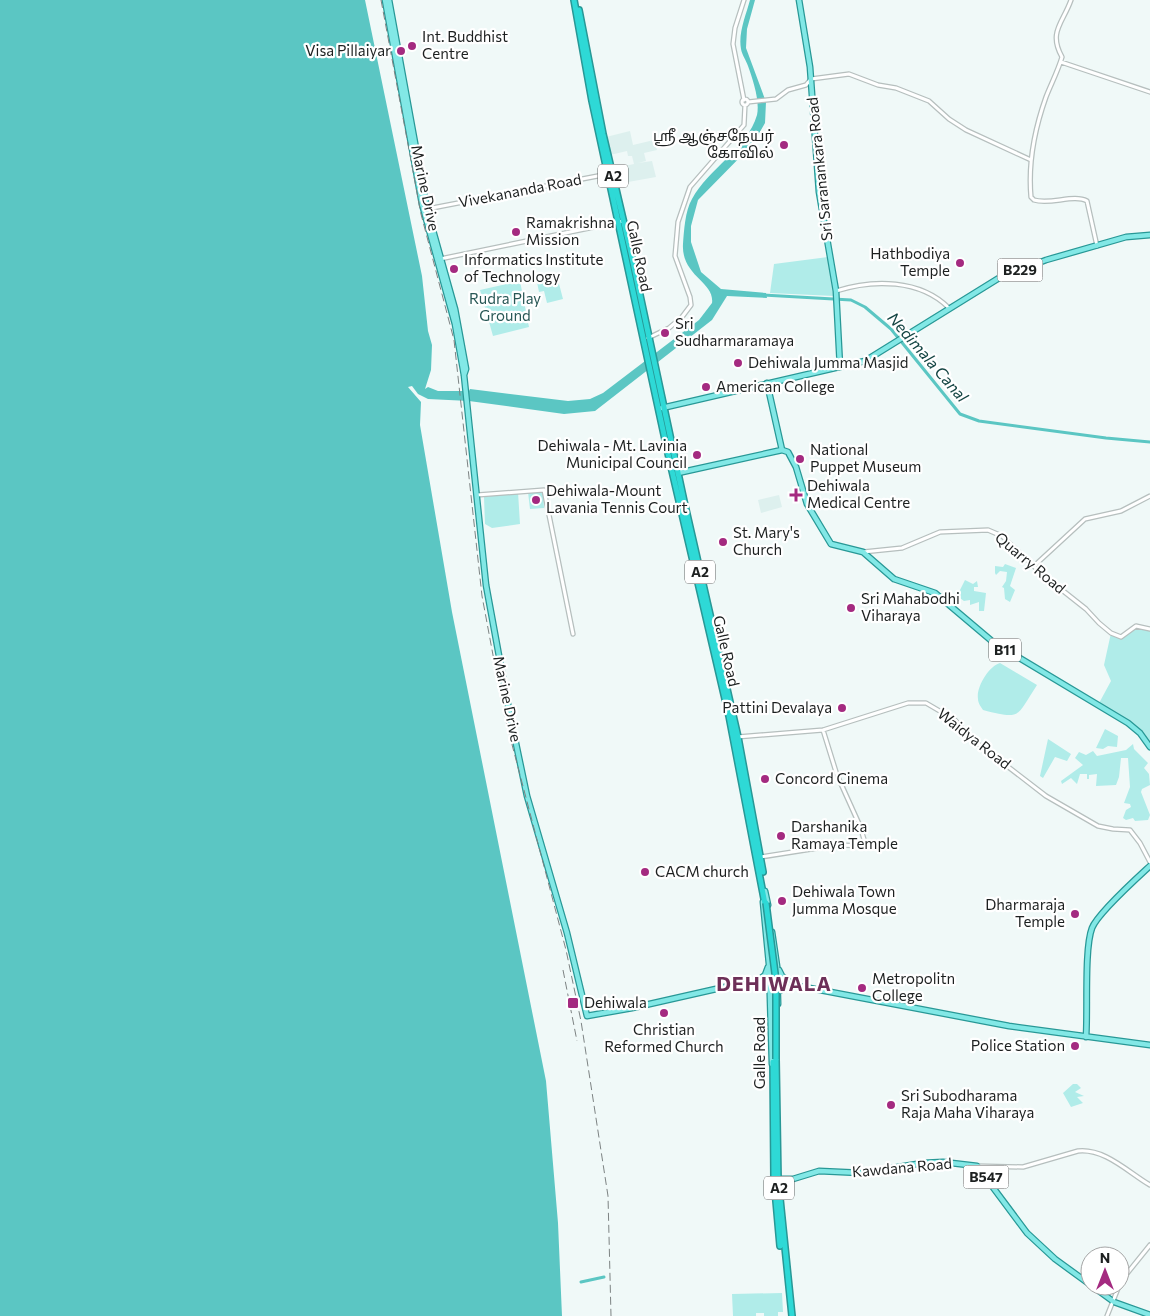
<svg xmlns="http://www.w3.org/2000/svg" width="1150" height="1316" font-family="Commissioner,'Noto Sans Tamil',sans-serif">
  <rect width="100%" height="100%" fill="#f0f9f8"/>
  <path fill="#ddf0ee" d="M630,131l3,14 21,-5 3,10 -13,3 2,8 -8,2 14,-2 4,16 -39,7 -3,-16 20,-4 -2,-8h-4l-1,-5 -17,4 -4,-18z
    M779,495l3,12 -21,6 -3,-13z"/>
  <path fill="#b0ece9" d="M828,257l6,39 -64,-3 4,-29z
    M554,278l4,2 5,19 -16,4 -3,-12 -5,1 -2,-10z
    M520,281l9,46 -36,9 -13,-46z
    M541,491l2,1 1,16 -14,1 -2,-17z
    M518,492l2,32 -28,4 -7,-4 -1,-27z
    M1005,564l11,4 -6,18 5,4 -5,12 -5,-3 -1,-11 -2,-1 4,-6 1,-9 -7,-1 -4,4 -1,-2v-7l8,1z
    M965,580l8,4 4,-3 1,6h-4v4l12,2 -2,18h-5v-9l-9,3v-5l-6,1 -7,-5z
    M1132,627l18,2v117l-10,-13 -42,-28 13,-24 -7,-16 7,-32 10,4z
    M1000,663l37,22c-21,32 -15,35 -54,25 -2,-3 -5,-7 -5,-11 -2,-12 11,-33 22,-36z
    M1105,729l13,7 -1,11 -9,-1 -5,3 -7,-1z
    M1048,739l23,15 -4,7 -12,-4 -12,21 -3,-2z
    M1133,744l1,5 14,14 -4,5 5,6 1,11 -8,4 -1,3 9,23 -2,5 -13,1 -2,-3 -7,2 -3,-2 3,-8 5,-3 -1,-3 -6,-1 6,-16 -2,-29h-7l-2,19 -3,8 -20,1 1,-12 -8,1v4h-2v-5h-7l-3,10 -6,-6 -9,6 -1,-3 22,-16 -8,-7 4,-6 7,3 7,-4 4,5 29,-6z
    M1073,1084h4l4,4 -6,4 9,4 -7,1 6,6 -12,4 -8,-14z
    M782,1293l1,19h-5v4h-14v-3h-8v3h-23l-1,-22z"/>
  <path fill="#5bc6c3" d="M0,0h365l57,276 6,55 4,14 -1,25 -6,19 3,-2 10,4h31l1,-2 98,12 22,-2 13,-6 96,-73 13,-17c3,-21 -31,-27 -29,-59 1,-13 2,-33 9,-45 16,-30 55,-50 65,-84 3,-14 -4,-35 -9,-49 -2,-6 -6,-11 -7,-17 -3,-16 5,-34 9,-49h5l-8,29 -1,19 20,54 -1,21 -12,21 -55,56 -7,26v16l10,30 20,17 45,4 1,5 -40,-2 -15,24 -117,91 -31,3 -95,-13 -41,-2 -10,-5 -6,-8 -4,1 13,15 -1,23 32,187 94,469 12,142 4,93h-562z"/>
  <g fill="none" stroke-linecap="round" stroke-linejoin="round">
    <path stroke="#5bc6c3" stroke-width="3" d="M763,295l88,5 14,7 26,22 69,85 19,7 127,17 44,4
      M581,1282l23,-5"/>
    <defs>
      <path id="minor" d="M744,0l-9,28 -2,16 11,56
        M1071,0c-8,23 -23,32 -9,57 -4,14 -11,27 -16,40 -11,31 -18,67 -15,100l3,3c16,5 40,-6 53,1l10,45
        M1061,62l89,30
        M742 102a3 3 0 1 1 6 0a3 3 0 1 1-6 0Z
        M748,102l28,-3 12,-9 18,-5 5,-6 38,-5 29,11 18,3 33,13 20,18 17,11 65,30
        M427,209l181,-35
        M440,259l183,-38
        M836,291c37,-12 84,-12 113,17
        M648,338l21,-10 13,-11 9,-12 -1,-8 -15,-41 3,-34 12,-35 54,-62 1,-20
        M477,495l67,-5 29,144
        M863,552l39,-4 38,-16 48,-2 14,6 41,39 43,34 13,14 12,10 10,4 15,-11 14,3
        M1034,566l51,-47 36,-8 29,-15
        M737,737l86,-7 85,-27h18l29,17 17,19 74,57 52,30 15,3 17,1 10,13 10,19
        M761,857l76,-12 29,1 -6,-20 -23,-51 -14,-45
        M977,1166l46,1 55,-16c27,-3 51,22 72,34
        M1107,1316l14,-35 29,-36"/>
      <path id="major" d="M385,0l37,204 33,120 9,51 22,210 23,125 18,86 40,137 20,83 45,-8 106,-24 40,-2 231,44 141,19
        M389,0l38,209 28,100 11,60 -2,6
        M799,0l11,67 9,125 17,99 4,76
        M767,383l15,67
        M662,408l203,-47 134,-83 47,-18 80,-23 24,-2
        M678,473l104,-23 6,2 8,15 11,37 24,40 32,8 31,27 41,14 58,49 135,81 12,10 10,14
        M765,891l3,14
        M763,902l6,62 3,100
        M772,932l5,34 1,38
        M779,970l3,6 8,6
        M756,982l9,-7 3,-8
        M779,991l14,-7
        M1086,1037c2,-26 -2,-88 6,-109 6,-15 45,-50 58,-62
        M776,1179h17l26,-8 43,2 61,-10 20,-1 34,4 50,67 28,26 59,43 36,13"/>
      <path id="highway" d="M574,0l18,101 77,357 60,258 36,188
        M579,10l24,124 28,119 53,248 54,236 25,135
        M776,1059l2,120 14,137
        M773,1062l1,117 6,67"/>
    </defs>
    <use href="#minor" stroke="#b6bfbe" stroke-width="5.5"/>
    <use href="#major" stroke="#289896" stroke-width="7"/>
    <use href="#highway" stroke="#289896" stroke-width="8"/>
    <use href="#minor" stroke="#fff" stroke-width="3"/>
    <use href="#major" stroke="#82e8e6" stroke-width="4.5"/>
    <use href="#highway" stroke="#2ed9d6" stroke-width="5"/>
    <path stroke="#7d8383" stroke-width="1" stroke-dasharray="8 4" stroke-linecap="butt" d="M381,0l40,214 33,126 28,256 22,118 62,236 15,71 27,175 3,120
      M563,970l14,71"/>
    <defs>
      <path id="highway-bridge" d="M766,903l10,78v78"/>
    </defs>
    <use href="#highway-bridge" stroke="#289896" stroke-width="8" stroke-linecap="butt"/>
    <use href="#highway-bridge" stroke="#2ed9d6" stroke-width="5"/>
  </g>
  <g fill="#a42a80" stroke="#fff" stroke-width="2">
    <circle cx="412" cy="46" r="5"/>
    <circle cx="401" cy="51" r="5"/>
    <circle cx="784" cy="145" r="5"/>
    <circle cx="516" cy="232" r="5"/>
    <circle cx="960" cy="263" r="5"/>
    <circle cx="454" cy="269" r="5"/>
    <circle cx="665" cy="333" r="5"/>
    <circle cx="738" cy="363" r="5"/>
    <circle cx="706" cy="387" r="5"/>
    <circle cx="697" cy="455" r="5"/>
    <circle cx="800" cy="459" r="5"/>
    <path d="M793.5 487.5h5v5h5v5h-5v5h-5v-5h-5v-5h5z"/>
    <circle cx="536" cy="500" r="5"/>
    <circle cx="723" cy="542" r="5"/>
    <circle cx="851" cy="608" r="5"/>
    <circle cx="842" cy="708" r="5"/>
    <circle cx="765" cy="779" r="5"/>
    <circle cx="781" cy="836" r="5"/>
    <circle cx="645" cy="872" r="5"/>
    <circle cx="782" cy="901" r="5"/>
    <circle cx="1075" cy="914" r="5"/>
    <circle cx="862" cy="988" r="5"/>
    <rect x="567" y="997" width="12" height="12" rx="2.5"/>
    <circle cx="664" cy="1013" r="5"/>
    <circle cx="1075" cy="1046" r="5"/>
    <circle cx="891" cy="1105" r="5"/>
  </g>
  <g text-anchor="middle" stroke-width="4.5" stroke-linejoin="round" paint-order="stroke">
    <g fill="#fff" stroke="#616363" stroke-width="1">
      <rect x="598" y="164.5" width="30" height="23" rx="4"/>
      <rect x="997.5" y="258.5" width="45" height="23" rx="4"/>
      <rect x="685" y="560.5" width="30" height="23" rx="4"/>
      <rect x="989" y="638.5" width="32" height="23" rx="4"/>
      <rect x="963.5" y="1165.5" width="45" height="23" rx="4"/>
      <rect x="764" y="1176.5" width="30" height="23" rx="4"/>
    </g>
    <g font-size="14" font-weight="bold" fill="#1d2020">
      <text x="613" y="181">A2</text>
      <text x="1020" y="275">B229</text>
      <text x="700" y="577">A2</text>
      <text x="1005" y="655">B11</text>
      <text x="986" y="1182">B547</text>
      <text x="779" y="1193">A2</text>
    </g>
    <g font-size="15" fill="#1d2020" stroke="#fff" text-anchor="start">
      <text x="422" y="42">Int. Buddhist<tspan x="422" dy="17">Centre</tspan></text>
      <text x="391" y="56" text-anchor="end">Visa Pillaiyar</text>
      <text x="774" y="141" text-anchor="end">ஸ்ரீ ஆஞ்சநேயர்<tspan x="774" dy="17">கோவில்</tspan></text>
      <text x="526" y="228">Ramakrishna<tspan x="526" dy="17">Mission</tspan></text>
      <text x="950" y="259" text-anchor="end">Hathbodiya<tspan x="950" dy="17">Temple</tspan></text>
      <text x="464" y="265">Informatics Institute<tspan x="464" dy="17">of Technology</tspan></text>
      <text x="675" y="329">Sri<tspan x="675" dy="17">Sudharmaramaya</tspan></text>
      <text x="748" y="368">Dehiwala Jumma Masjid</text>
      <text x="716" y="392">American College</text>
      <text x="687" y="451" text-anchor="end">Dehiwala - Mt. Lavinia<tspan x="687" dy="17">Municipal Council</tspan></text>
      <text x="810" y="455">National<tspan x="810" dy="17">Puppet Museum</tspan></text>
      <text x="807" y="491">Dehiwala<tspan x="807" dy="17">Medical Centre</tspan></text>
      <text x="546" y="496">Dehiwala-Mount<tspan x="546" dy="17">Lavania Tennis Court</tspan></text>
      <text x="733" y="538">St. Mary's<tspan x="733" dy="17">Church</tspan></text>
      <text x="861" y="604">Sri Mahabodhi<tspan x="861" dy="17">Viharaya</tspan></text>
      <text x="832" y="713" text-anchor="end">Pattini Devalaya</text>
      <text x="775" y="784">Concord Cinema</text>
      <text x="791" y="832">Darshanika<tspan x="791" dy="17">Ramaya Temple</tspan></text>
      <text x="655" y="877">CACM church</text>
      <text x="792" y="897">Dehiwala Town<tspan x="792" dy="17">Jumma Mosque</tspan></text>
      <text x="1065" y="910" text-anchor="end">Dharmaraja<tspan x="1065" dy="17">Temple</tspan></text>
      <text x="872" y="984">Metropolitn<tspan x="872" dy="17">College</tspan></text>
      <text x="584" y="1008">Dehiwala</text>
      <text x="664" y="1035" text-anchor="middle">Christian<tspan x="664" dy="17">Reformed Church</tspan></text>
      <text x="1065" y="1051" text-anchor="end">Police Station</text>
      <text x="901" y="1101">Sri Subodharama<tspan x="901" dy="17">Raja Maha Viharaya</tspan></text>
    </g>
    <g font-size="15" fill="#1d2020" stroke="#fff">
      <text transform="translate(820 169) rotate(-96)" y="5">Sri Saranankara Road</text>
      <text transform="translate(425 188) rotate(78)" y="5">Marine Drive</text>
      <text transform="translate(520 191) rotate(-11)" y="5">Vivekananda Road</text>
      <text transform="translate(639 256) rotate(78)" y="5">Galle Road</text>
      <text transform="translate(1030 563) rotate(40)" y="5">Quarry Road</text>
      <text transform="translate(726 651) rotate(77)" y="5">Galle Road</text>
      <text transform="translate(507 699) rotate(78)" y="5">Marine Drive</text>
      <text transform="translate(974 739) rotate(38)" y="5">Waidya Road</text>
      <text transform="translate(760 1053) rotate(-90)" y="5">Galle Road</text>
      <text transform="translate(902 1168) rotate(-5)" y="5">Kawdana Road</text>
    </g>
    <g font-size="15" fill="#285755" stroke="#fff">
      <text x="505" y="304">Rudra Play<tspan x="505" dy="17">Ground</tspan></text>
    </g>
    <g font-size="16" font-style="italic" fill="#154644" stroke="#fff">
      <text transform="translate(928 357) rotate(49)" y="6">Nedimala Canal</text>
    </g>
    <g font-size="20" font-weight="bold" letter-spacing="1" fill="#6d3058" stroke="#fff">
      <text x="774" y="991">DEHIWALA</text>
    </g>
  </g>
  <g transform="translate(1105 1271)"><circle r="24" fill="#ffffff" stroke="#a5a6a6"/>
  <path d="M0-4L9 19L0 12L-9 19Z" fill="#a42a80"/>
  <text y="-8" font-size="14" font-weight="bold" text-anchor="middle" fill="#1d2020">N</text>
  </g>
</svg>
